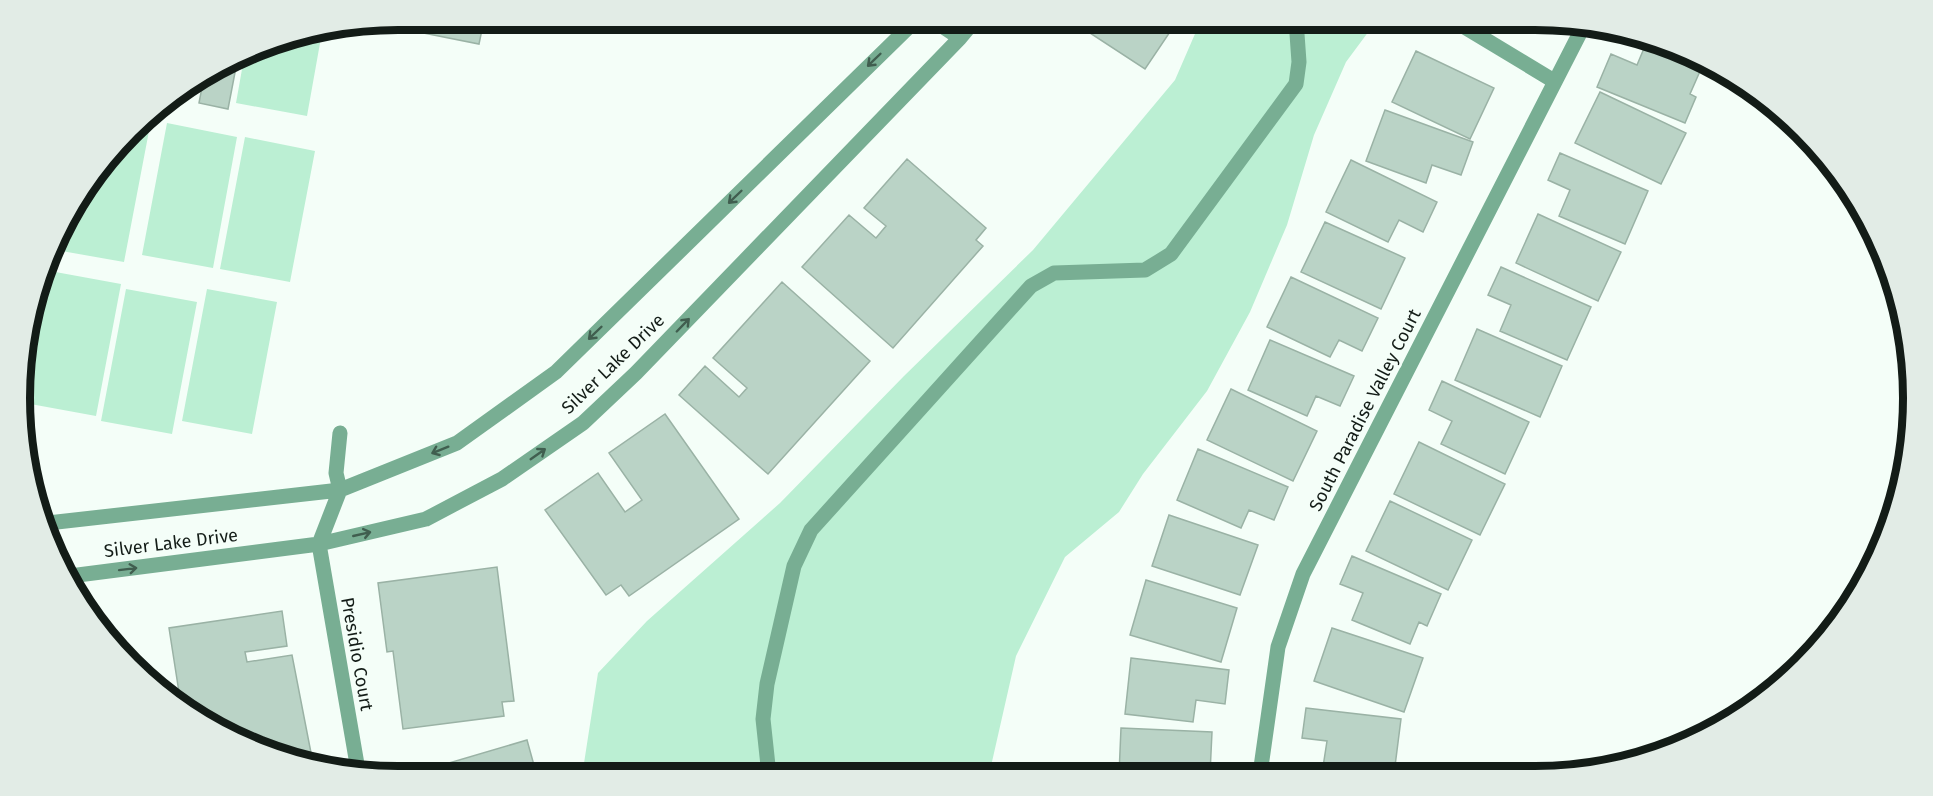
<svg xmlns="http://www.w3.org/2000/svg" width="1933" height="796" font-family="'Fira Sans',sans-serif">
  <rect width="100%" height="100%" fill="#f4fef8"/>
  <path fill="#bbefd3" d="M1201,20h161l7,11 -23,31 -32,73 -27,90 -37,87 -43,79 -64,83 -24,38 -54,45 -49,99 -27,119 -407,1 16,-103 49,-52 133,-118 124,-127 129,-126 142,-170z
    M322,32l-15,84 -71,-13 8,-45 32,-18z
    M167,123l70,14 -24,131 -71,-13z
    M136,128l13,3 -25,131 -68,-12 14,-41z
    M245,137l70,14 -25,131 -70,-13z
    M50,271l71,13 -25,132 -71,-13z
    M126,289l71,13 -25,132 -71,-13z
    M207,289l70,13 -25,132 -70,-13z"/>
  <path fill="#bad3c6" stroke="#9ab2a5" stroke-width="1.5" d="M398,20h86l-5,24 -96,-19 1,-3z
    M1070,20h108l-33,49z
    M1645,46l56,23 -11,25 6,3 -11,26 -88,-36 14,-33 26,11z
    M1416,51l78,37 -24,51 -78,-37z
    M237,62l-9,47 -29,-6 4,-21z
    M1600,92l86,41 -25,51 -86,-41z
    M1385,110l88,32 -12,33 -29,-10 -6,18 -60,-22z
    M1560,153l88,38 -23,53 -66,-28 11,-26 -22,-10z
    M907,159l79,69 -10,12 7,6 -90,102 -91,-81 47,-52 27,23 10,-12 -22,-18z
    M1351,160l86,42 -14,30 -24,-12 -11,22 -62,-30z
    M1538,214l83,38 -23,49 -82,-38z
    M1325,222l80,36 -24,51 -80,-37z
    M1501,267l90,40 -24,53 -67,-29 11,-26 -23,-10z
    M1291,277l87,41 -16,33 -23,-11 -9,17 -63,-30z
    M782,282l88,79 -102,113 -89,-79 26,-29 34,31 8,-9 -34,-30z
    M1477,329l85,37 -22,51 -85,-37z
    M1270,340l84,36 -14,30 -24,-10 -9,20 -59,-26z
    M1442,381l87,41 -24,52 -64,-30 11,-23 -23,-11z
    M1231,389l86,42 -24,50 -86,-41z
    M665,414l74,105 -110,77 -8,-11 -15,10 -61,-85 53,-37 27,39 17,-12 -33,-47z
    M1419,442l86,42 -25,51 -86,-41z
    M1198,449l90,38 -14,33 -25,-10 -8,18 -64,-28z
    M1390,501l82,39 -24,50 -82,-39z
    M1169,515l89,30 -18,50 -88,-29z
    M1352,556l89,38 -14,32 -8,-4 -9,22 -58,-24 11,-27 -23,-9z
    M497,567l17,134 -12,1 2,14 -101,13 -10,-78 -6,1 -9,-69z
    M1146,580l91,28 -16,54 -91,-27z
    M282,611l5,35 -42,6 2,10 45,-7 20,103 -13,2 -22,-3 -96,-52 -12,-77z
    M1332,628l91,30 -19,54 -90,-31z
    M1131,658l98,12 -4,34 -29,-4 -3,22 -68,-8z
    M1306,708l95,11 -7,55 -71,-7 4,-26 -25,-3z
    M1121,728l91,4 -2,42 -91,1z
    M527,740l10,36h-121l-1,-3z"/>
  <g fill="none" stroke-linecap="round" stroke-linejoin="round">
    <path stroke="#78ae93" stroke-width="15" d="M933,20l27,18
      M1453,20l101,61
      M340,433l-4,40 4,17 -21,54 39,226
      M48,523l292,-33 117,-47 99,-71 360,-352
      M70,576l249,-32 107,-25 76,-40 81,-56 53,-50 324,-335 15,-18
      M1260,774l18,-127 25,-73 280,-547
      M769,775l-6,-56 4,-35 27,-118 17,-36 220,-244 23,-13 91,-3 26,-16 125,-170 3,-22 -3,-42"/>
  </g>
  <defs><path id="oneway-shaft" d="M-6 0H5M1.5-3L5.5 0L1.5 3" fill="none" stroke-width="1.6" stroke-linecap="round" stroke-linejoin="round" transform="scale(1.5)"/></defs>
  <g stroke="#405e4f">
    <use href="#oneway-shaft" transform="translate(874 60) rotate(136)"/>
    <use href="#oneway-shaft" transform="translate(735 197) rotate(136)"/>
    <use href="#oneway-shaft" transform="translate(683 325) rotate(-46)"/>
    <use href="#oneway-shaft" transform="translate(595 333) rotate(136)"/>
    <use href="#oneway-shaft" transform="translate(440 450) rotate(158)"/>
    <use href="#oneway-shaft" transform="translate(538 454) rotate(-35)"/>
    <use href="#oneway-shaft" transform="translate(362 534) rotate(-13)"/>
    <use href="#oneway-shaft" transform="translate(128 569) rotate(-7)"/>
  </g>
  <g text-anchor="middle" stroke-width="5" stroke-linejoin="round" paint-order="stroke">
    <g font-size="18" fill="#131c17" stroke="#f4fef8">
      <text transform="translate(613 364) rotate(-44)" y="6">Silver Lake Drive</text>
      <text transform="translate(1365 410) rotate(-63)" y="6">South Paradise Valley Court</text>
      <text transform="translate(171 543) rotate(-7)" y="6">Silver Lake Drive</text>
      <text transform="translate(357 654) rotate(80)" y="6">Presidio Court</text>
    </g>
  </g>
  <path d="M0 0H1933V796H0ZM398 30H1535A368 368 0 0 1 1903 398V398A368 368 0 0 1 1535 766H398A368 368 0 0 1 30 398V398A368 368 0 0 1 398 30Z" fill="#e2ece6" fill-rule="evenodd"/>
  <path fill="none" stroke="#131c17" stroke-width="8" d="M398 30H1535A368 368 0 0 1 1903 398V398A368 368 0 0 1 1535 766H398A368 368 0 0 1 30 398V398A368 368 0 0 1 398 30Z"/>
</svg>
